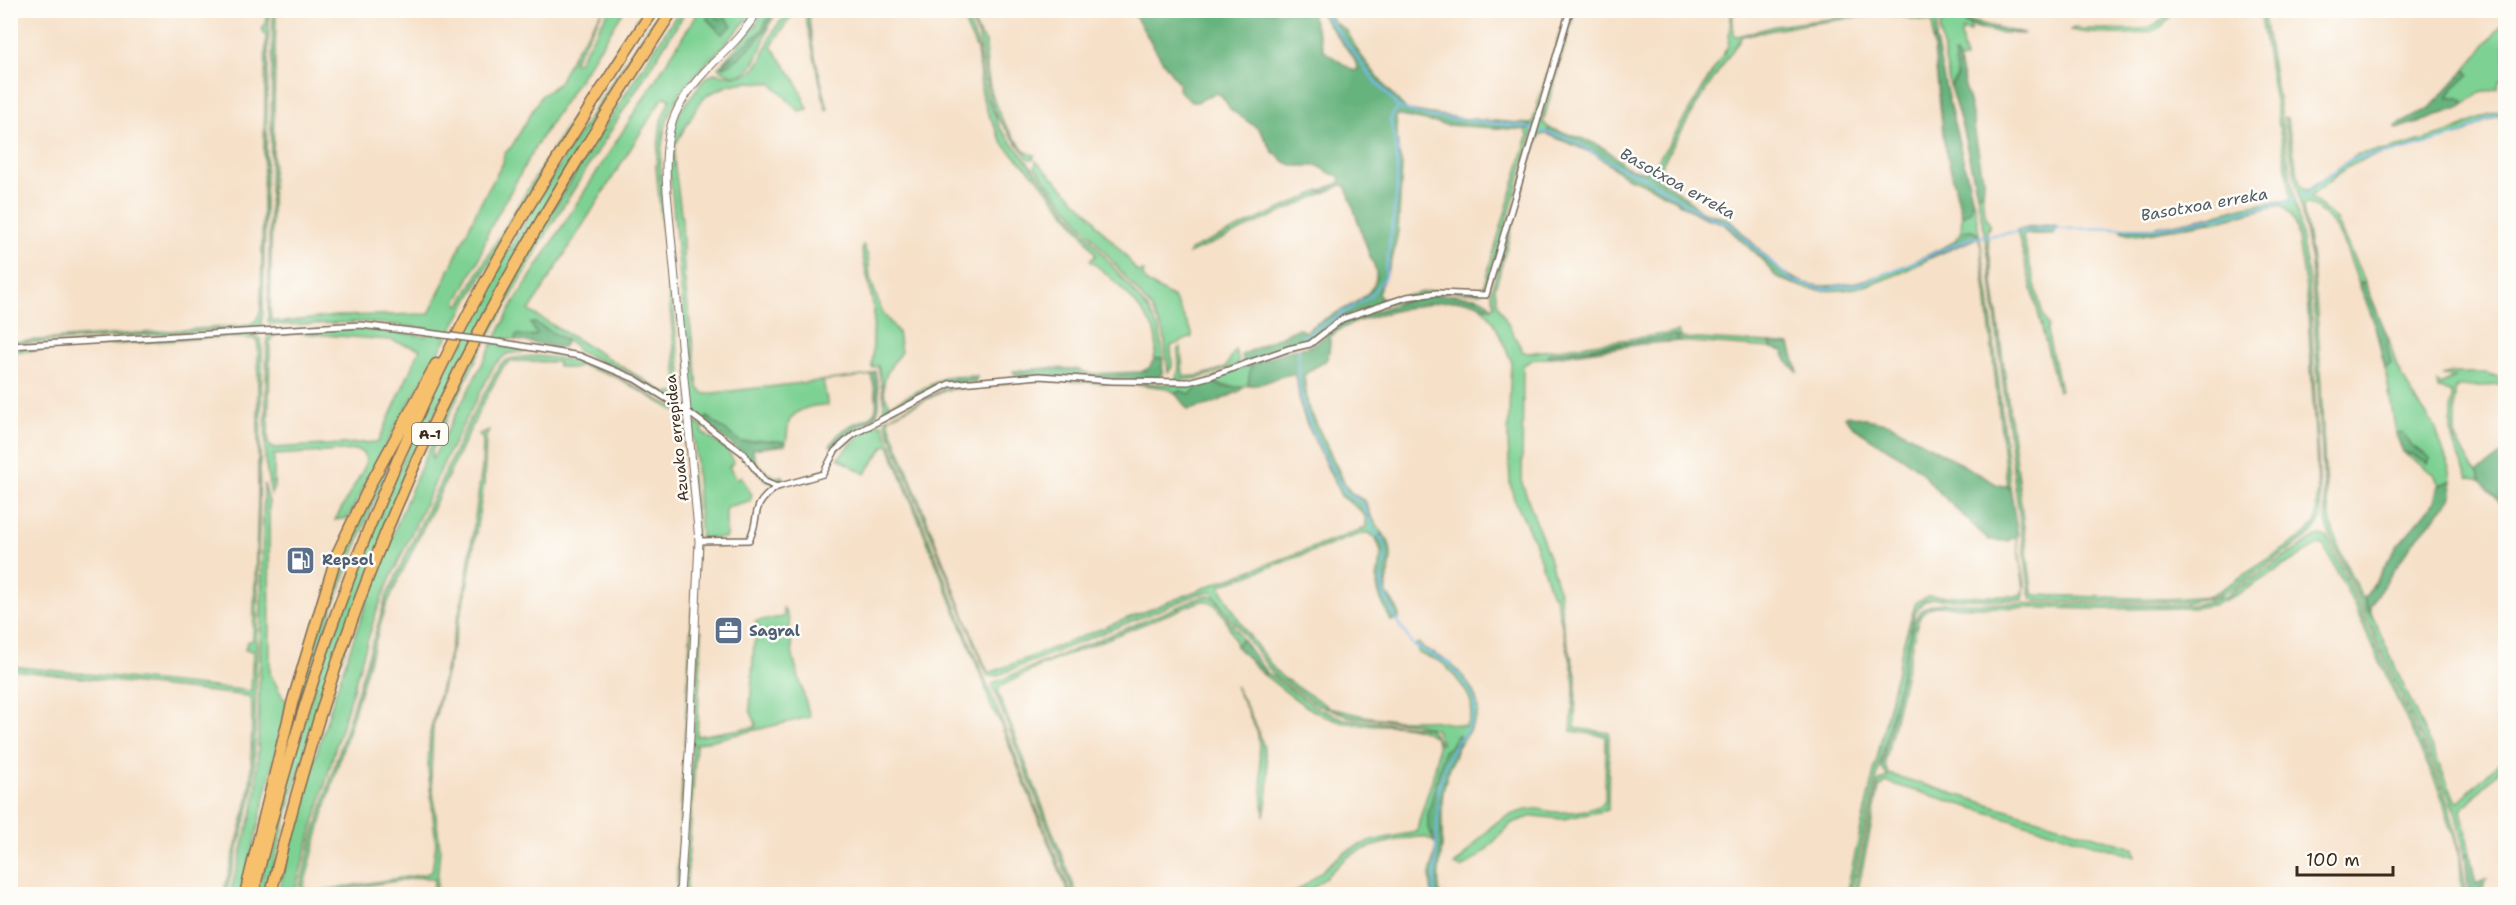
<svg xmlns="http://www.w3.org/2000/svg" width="2516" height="905" font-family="'Shantell Sans',sans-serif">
  <rect width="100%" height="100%" fill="#fdfcf7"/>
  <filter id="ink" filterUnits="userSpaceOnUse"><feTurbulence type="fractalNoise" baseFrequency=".0167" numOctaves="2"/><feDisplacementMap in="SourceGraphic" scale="12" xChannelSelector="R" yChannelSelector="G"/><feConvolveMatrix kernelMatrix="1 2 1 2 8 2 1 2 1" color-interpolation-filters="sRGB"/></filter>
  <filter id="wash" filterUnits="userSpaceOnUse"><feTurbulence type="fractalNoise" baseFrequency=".008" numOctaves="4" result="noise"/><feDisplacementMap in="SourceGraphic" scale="24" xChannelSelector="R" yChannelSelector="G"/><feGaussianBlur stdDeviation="1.35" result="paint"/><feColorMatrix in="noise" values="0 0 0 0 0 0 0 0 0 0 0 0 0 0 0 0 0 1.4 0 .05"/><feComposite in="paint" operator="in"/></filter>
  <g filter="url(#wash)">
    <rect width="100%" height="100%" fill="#f6e0c8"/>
    <path fill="#7dd193" stroke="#5c7e58" stroke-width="1.5" fill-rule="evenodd" d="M266,11h3l-6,301 -2,14 -5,2 -245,16v-2l229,-16c14,-2 18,-4 21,-18l5,-271 -4,-9 4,-5z
      M273,11h3l-6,298 1,11 12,2 52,-6 94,-2 49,-106 25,-45 1,-9 8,-8 29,-50 17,-12 17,-33 28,-40 -30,51 3,1 2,-1 31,-51h15l-87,133 -49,88 -8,25 -24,46 4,2c56,-101 118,-198 182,-294h4l-115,180 -136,237 -47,90 -13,2 29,-52 2,-8 -3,-7 -6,-3 -83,5v32l-3,7 -6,-33 2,-123 3,-4 12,-3 74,-3 70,8 3,-7 -62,-7 -84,3 -13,-1 -2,-3zM298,333l92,7 30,9 -42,93 -105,6 -5,-4 2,-103 3,-5z
      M659,11h8l-236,408 -135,361 -30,114h-9c22,-80 41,-162 69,-240 29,-82 62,-163 98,-241 65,-141 149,-273 235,-402z
      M679,11h7l-134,213 -75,133 -45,94v9l81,-156 186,-293h13h-2l-3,8 15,15 -1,-15 -4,-1 -1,-7h37c-23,35 -63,59 -81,97 -19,41 -9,88 -5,131 3,34 7,69 10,104 2,17 7,37 5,54l-5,3 -16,-7 -32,-20 -52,-22 -2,-6 -40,-22 3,11 -5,2 -17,-1 -1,5 -11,-2 -2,8 15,2 7,4 -17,2 -12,10 -47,90 -64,139 -9,23 -38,126 -43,152h-16c43,-173 100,-342 178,-503 64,-132 143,-257 223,-380zM665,97l5,2 -9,22 -5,46 22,222v4h-12l-137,-82 132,-211z
      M763,11h9l-11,20 -39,34 47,-38c-10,22 -16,65 -51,41l37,-42z
      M795,11h13l5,38 15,60 -2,1 -21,-95 -4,-3 -11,6 -19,28 24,33 13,30 -9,2 -28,-28 -25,-1 -17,3 -20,9 -9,8 -25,43 -1,16 8,59 2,54 14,114 7,6 167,-19 -49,6 5,25c-12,-3 -34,3 -39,16 -2,6 -1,14 -3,20l-24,-2 -21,2 -33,-24 -3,4 -10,-9 -3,-9 -23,-242 5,-35 7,-17 23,-31 10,-6c66,16 37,-41 81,-62z
      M959,11h5l13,32 10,55 13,30 149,183 11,21 3,26 -9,1c3,-9 3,-18 0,-28 -8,-20 -46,-58 -64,-70l6,-6 -15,-23 -44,-54 -34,-34 -16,-33 -5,-16 -5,-45z
      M967,11h2l11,25 6,6c-1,37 7,72 32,100 5,7 8,12 17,13l-2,2 1,2h-5l-32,-42 -7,-17 -11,-62z
      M1566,11h2l-79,273 -9,9 -30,-2 -72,14 3,-7c19,3 39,-8 57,-8 14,-1 37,6 46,-5l44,-149 -2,-6h3l4,-10z
      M1572,11h3l-32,111 6,6 -2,6 -7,1 -9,24 -36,130 3,16 25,47 6,1 149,-21 3,6 90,5v5l-93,-7v-4l-6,-1 -121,17 -3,2v3l-14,1 -11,6 -1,118 27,74 11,38 3,30 13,50 -1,53 34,5 -1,77 -45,9 -30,-3 -21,7 -33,34 -18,11 -7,-3c20,-15 32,-41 56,-50 8,-3 19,-6 27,-6 6,0 12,3 19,3 15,1 37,-1 49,-10l1,-66 -35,-5 3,-42 -1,-18 -18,-75 -4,-3 -17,-52 -20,-42 -4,-16 -2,-44 3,-79 -18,-39 -14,-18 9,5 7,-2 -4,-15z
      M1732,11l2,24 3,1 39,-10 105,-14c18,-1 35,7 53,6l5,-7 -3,28 -3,1v-18l-50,-8 -76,10 -65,12 -42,63 -43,74 -10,-3 11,-10 11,-16 59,-98z
      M1942,11h2l2,7 20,2v3l5,3 -1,6 -7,-2 -2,5 4,24 -6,1 -2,-5v22l-7,10 -10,-55z
      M2171,11h3c-4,6 -9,13 -15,17 -15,10 -71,6 -89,2l4,-2c15,2 24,1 38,1 25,1 42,3 59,-18z
      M2260,11h3l46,271 12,238 -11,16 -78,53 -15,7 -30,6 -151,-1 -4,-2 -2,-6 -15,-107 -26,-226 -12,-66 6,-1c-1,12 1,21 7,32l-3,6 1,11 44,349 3,4 133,4 43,-3 92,-59 13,-15 2,-37 -11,-189 -11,-69 -5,-12 -9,-10c-24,4 -47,13 -71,17l-3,-5 38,-11 43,-6 2,-3z
      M2505,21v58l-6,2 -1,7 -18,5 -14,10 -8,-5h-10l6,-10 15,-14 -4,-4z
      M2505,110v4l-21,7 -21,13 -96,24 -21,10 -36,29 25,21 30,64 -6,2c-12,-31 -19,-66 -52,-81l-3,1 -1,6c16,73 16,148 20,222 2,28 1,58 7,86 5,27 19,52 30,76l4,5 1,8 6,6 84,187 4,1 46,-44v8l-44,45 9,43 -5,2 -10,-44 -124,-272 -5,-18 -15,-259 -27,-145 3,1 13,66 3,5 5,1 50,-36 29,-4 64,-18 36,-17z
      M1036,161l59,58 1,5 30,32 11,16 7,-1 -1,5 3,6 28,16 18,35v4l-21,9 1,21 -4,5 -4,-38 -13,-26 -101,-122 -15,-19z
      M1320,191l4,2 -135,61 1,-4z
      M1972,197l3,10 14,91 21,189 -3,-1 -26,-239 -3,-13 -5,-4 -12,1 1,-15 9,-6z
      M2028,227l-5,11 20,78 5,10 -1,5 13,58 -2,2 -41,-161z
      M863,244l5,13 2,21 12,34 16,20 3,20c-11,14 -26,34 -11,52l-4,3 6,3 -9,3 1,-14 -6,-33 -6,2 2,-59 -12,-57z
      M1928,255l2,3c-41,22 -90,44 -136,26l3,-4c9,3 19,7 28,6 34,0 73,-16 103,-31z
      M251,333l10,7 1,10 -8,427 -3,22 -25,95h-3l25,-93 3,-25 1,-72 -3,-8 -238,-26v-4l240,25 2,-40 -8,-1 2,-8 6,-2 5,-139v-156l-3,-6 -31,-2 -213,15v-4z
      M2389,340l7,24 18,33 21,30 15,44 1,10 -12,4 -5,-11 -28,-19 6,-1 9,7 4,-7 -15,-9 -7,-12h-7l-11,-65 6,-4 -4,-18z
      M1181,347l2,29c15,2 29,-4 43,-9l9,-17 4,12 -3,4 -37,12 -24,3 4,-12 -1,-20z
      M537,356c53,4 76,17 121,43 9,5 22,9 27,17l11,103v44l-18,331h-2l19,-343 -12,-133 -3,-4 -62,-36 -38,-13 -6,4 -16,-3v-4l-47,-1 -8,6 -22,40 -95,199 -63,209 -20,74 15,2 108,-17 6,-3 4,-27 -8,-77 2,-34 35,-145 17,-120 1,-28 -4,-6 10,-4 -3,7 -2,46 -18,110 -33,133 -2,50 9,72 -4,46h-3l1,-15 -12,-2 -108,17h-16l14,-54 74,-242 83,-177 31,-56c10,-9 23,-8 37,-9z
      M1251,365l-3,20c-8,4 -21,1 -30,-1 -11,-2 -19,5 -28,10l-10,-3 -5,2 -8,-5 -23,-3 -110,-5 -88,10 -56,27 -2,4 88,224 12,27h4l227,-90 137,-50 10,-5v-9l5,-2 11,17 -6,6 -7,-6h-6l-142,52 1,6 23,39 30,40 7,7 48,31 34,8 30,4h36l35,6c13,-18 5,-31 -8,-47 -5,-6 -10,-13 -16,-17 -7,-4 -15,-5 -22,-9l-3,-8 2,-2c8,9 18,10 27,17 15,10 37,36 32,55 -3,11 -13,22 -19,32l1,-6 -3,-5 -6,11 -6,4 -16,77 6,14c-4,-3 -7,-5 -13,-5 -17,0 -58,10 -73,20 -20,14 -31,37 -57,37 21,-10 35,-30 55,-42 21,-13 47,-15 71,-20 4,-28 26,-67 19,-94 -26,-20 -62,-9 -93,-16 -30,-6 -55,-29 -79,-47l2,-3 53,37 25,10 80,8 7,3 9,14h2l-7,-15 -21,-6 -63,-6 -33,-12 -44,-30 -62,-83 -13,2 -203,82h-8l-103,-254 2,-4 55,-28 10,-3 95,-8 138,6 13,-2z
      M2453,373h33l19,6v6l-48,2 -2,5v46l18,31 5,3 2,8 -12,-3c-18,-36 -19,-41 -16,-81l-1,-4 -13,-3 -1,-7 3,3 15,-8 -13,-1z
      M693,421l11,7 -2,4 26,19 6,11 -5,5 8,12 4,-3 11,19 -2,6 -24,6v31h-25z
      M879,423l4,2 188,469h-2l-70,-174 -8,-13 -7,-24 -95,-237 -4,-1 -20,29 -27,-16 25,-27z
      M382,471h5c-38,89 -71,179 -100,271l4,-21 45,-156z
      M264,484l5,18 1,171 13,25 5,3 -46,193h-12l24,-89 3,-21z
      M2016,536l9,47 -2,17 -90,-1 -10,3 -8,10 -65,282h-4l57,-249 13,-43 13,-6h91l4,-8z
      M2322,536l5,1 116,254c13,35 19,67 23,103h-4l-2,-38 -21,-66 -88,-191 -27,-53 -5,-2 -81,50 -22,10 -22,4 -96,1 -163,-3c-11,4 -15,7 -18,18l-32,138 1,7 3,5 245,74 2,9 -250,-75 -7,6 -22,106h-4l25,-112 10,-5 -6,-8v-6l31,-138c6,-16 13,-21 30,-22l251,2 32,-9 90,-59z
      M1204,596h8l5,5 25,38 -6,7c-3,-12 -15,-44 -30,-45 -3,-1 -6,1 -10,2l-156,63 -41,21 -1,6 79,201h-3l-81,-206v-5z
      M783,607l6,12 4,38 17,60 -114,27 -10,150h-3l16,-264 3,1 -5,105 58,-9 1,-3 -6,-14 4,-67 6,-12 -5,-10 29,-4z
      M1235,686c26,45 41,77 29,130l-6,-83z"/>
    <path fill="#66b37d" stroke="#506e4e" stroke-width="1.5" d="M710,11h6l1,7 4,1 3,-3 8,10 -10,8 -15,-15z
      M772,11h5c-9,18 -34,48 -53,56l-2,-2 4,-4 35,-30z
      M1132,11h178l14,40 30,20 4,-2 -4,-11 -36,-47h8l8,11 13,9 12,22 27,35 21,22 50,8 73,6 -1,6 -83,-5 -50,-10 2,36 4,14 -4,66 -5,25 -15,38 3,4 -3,7 -40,14 -26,19 -68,25 -3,-8 3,-1 54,-26 7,4c23,-22 92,-33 65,-75l-24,-71 -4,-1 -18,8 -4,-2 21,-9 -2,-6 -11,-3 -9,-7h-24l-10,-4 -12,-10 -13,-22 -29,-20 -10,-15 -6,-2 -18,9h-6l-13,-13 1,-5 -17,-24z
      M1966,20l58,14c-20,-1 -40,-1 -58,-11z
      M1936,39c9,54 24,105 36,158l-1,13 -9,6 -18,-74 -11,-102z
      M1954,54l3,1 14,54 13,76 -1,8 -6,1 -15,-68 -12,-39 7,-10z
      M2465,70l4,4 -15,14 -6,10h10l8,5 -7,5 -62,21 -1,-3 34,-18z
      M1549,128c20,7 45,12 62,25 7,5 10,12 18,15 10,4 18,2 28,5v5l26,17 18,16 27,8 54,53 15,8 -3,4 -17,-6 -15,-18 -39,-37 -20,-6 -53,-31 -24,-9 -31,-23 -48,-20z
      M2208,217l3,5 -74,13 -15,-3 1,-4h29z
      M2051,225l6,1 -4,8h-28l3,-7z
      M1973,230l6,7 -49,21 -2,-3 26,-13 7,-11z
      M2365,282l24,58 -2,6 4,18 -6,4 -11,-46 -15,-38z
      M1455,295c15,2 29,0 37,13 -8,-1 -16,-6 -26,-7 -26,-3 -119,17 -136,36 0,36 -11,21 -26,39l4,30 38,80 6,8 13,7 6,15 -5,2 -4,-6 -21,-16 -35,-74 -6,-18 -3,-25 -4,-5c-15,1 -30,13 -45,11l3,-20 33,-13 23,-5 11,-5 23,-20 62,-20 27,-6z
      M530,323h5l28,15 3,4 -4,6 -47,-8 1,-5 17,1 4,-2z
      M1673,336l5,1v4l-36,3 -94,14v-3z
      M1771,343l19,2 8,27 -10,-9 -5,-12 -12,-3z
      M1163,358l-1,16 -8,6 -138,-4 -3,-5 35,-3 27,1 17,5 49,-2 8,-4 5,-9z
      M875,371c13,61 -4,37 -35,74l-10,1c5,-9 11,-15 20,-20 9,-6 24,-6 26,-19 2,-10 -3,-23 -5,-33z
      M977,376l-1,5 -37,6 -47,23 -6,-3 60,-30z
      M1211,382l12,5h20l-3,4 -28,13 -24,6 -13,-17 5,-2 10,3 9,-8z
      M1847,415l43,9 108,61 12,2 8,49 -11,5 -18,-1c-18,-17 -36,-34 -54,-52 -5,-5 -9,-12 -15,-17 -22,-22 -56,-29 -75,-54z
      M707,417l34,25 21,-2 24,2 -1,3 -32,4c1,15 9,20 21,28l8,-1 3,7 -7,3 -13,-6 -22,-26 -38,-32z
      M2403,432l7,13 20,13 -2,6 -16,-10 -9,-1 -7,-20z
      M2505,452v56l-25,-28 -2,-8z
      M2451,481l1,12 -3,8 -38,44 -36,53 -5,9 1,6 -3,-1 -4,-13 34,-54 37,-43 4,-17z
      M1382,533c17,16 5,39 4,59l12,18 1,9 -8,2c-6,-13 -14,-26 -14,-40 0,-20 10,-20 -1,-42z
      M1242,639l24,33 -2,3 -28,-29z
      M1459,735c0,16 -9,29 -13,44 -7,21 -3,44 -4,65 -1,18 -6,33 -2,50h-8l-2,-20 6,-27 -2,-10 -6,-9v-14l16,-63 6,-4 6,-11z
      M2470,853l6,31 11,-5 -7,15h-11l-4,-39z"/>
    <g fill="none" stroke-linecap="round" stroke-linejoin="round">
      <path stroke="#7cb9ef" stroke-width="2" d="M1322,10l44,60 32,37 28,9 94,10 48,12 49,28 29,12 56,36 27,10 63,57 32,8 35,-5 53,-21 58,-25 70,-9 116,-1 47,-8 92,-20
        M2300,198l51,-39 53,-9 57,-16 25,-15 20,-6
        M1302,337l67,-40 16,-20 12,-87v-39l-7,-31 8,-13
        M1299,351c-7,48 18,93 41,133l6,9 17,11 11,28 9,8 3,14 -4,20v16l16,33 15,22 36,18 19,25 7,14 -1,11 -4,12 -16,21 -8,17 -7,24 -5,107"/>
    </g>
  </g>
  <g filter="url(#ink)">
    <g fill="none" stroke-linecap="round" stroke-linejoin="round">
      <defs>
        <path id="minor" d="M504,343l76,13 55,23 53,33 55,41 22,29 12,5 46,-13 12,-23 19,-17 95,-50 90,-8 73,5 76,1 23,-6 77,-27 22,-5 32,-25 65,-22 30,-4 49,2 84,-285
          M10,346l351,-21 67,8
          M699,541l50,-1c13,-24 -2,-32 28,-53"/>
        <path id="tertiary" d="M680,894l10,-157 9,-196 -32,-349c-4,-59 3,-86 46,-129 17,-16 33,-32 45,-53"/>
        <path id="motorway" d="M245,894l48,-194 44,-146 35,-73 64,-117
          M253,894c50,-211 126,-417 230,-608 52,-95 111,-186 170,-276
          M271,894c47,-200 119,-396 216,-577 56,-105 120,-206 186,-307"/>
      </defs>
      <use href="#minor" stroke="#7c6a5a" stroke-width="8"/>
      <use href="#tertiary" stroke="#7c6a5a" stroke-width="9"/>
      <use href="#motorway" stroke="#7c6a5a" stroke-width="13"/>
      <use href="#minor" stroke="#fff" stroke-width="5"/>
      <use href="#tertiary" stroke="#fff" stroke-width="7"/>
      <use href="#motorway" stroke="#f7c06c" stroke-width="10"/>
      <defs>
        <path id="minor-bridge" d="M428,333l76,10"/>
      </defs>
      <use href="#minor-bridge" stroke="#7c6a5a" stroke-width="8" stroke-linecap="butt"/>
      <use href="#minor-bridge" stroke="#fff" stroke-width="5"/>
    </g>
  </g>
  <defs>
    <symbol id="fuel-square" viewBox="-11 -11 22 22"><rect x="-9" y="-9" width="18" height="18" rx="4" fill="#5c6f8a" stroke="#fdfcf7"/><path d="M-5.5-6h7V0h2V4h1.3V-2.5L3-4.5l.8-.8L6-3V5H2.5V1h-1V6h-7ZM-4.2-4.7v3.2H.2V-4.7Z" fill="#fff"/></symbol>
    <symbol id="office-square" viewBox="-11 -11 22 22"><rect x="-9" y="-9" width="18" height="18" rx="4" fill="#5c6f8a" stroke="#fdfcf7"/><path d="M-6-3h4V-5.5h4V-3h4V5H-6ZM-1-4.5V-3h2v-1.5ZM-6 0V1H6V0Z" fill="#fff"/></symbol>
  </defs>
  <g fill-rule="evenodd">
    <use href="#fuel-square" x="284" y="544" width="33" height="33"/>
    <use href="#office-square" x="712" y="614" width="33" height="33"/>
  </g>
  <g text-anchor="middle" stroke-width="5" stroke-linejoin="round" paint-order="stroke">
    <rect fill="#fdfcf7" stroke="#75695f" stroke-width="1.5" x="412" y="423" width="36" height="22" rx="4.5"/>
    <g font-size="14" font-weight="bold" fill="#3b2a1e">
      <text x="430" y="439">A-1</text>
    </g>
    <g font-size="15" fill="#3b2a1e" stroke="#fdfcf7">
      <text transform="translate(677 438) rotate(-96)" y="5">Azuako errepidea</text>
    </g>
    <g font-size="15" font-weight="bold" fill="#4e5e75" stroke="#fdfcf7" text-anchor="start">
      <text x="322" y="565">Repsol</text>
      <text x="749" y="636">Sagral</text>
    </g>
    <g font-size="16" font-style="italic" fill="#525c67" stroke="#fdfcf7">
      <text transform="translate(1678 183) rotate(29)" y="6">Basotxoa erreka</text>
      <text transform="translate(2204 204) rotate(-10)" y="6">Basotxoa erreka</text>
    </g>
  </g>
  <rect width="2516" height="905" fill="none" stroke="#fdfcf7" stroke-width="36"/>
  <path d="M2297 866v9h96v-9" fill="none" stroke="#3b2a1e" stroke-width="3"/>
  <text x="2306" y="866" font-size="18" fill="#3b2a1e" stroke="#fdfcf7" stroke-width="4.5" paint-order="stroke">100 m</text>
</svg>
